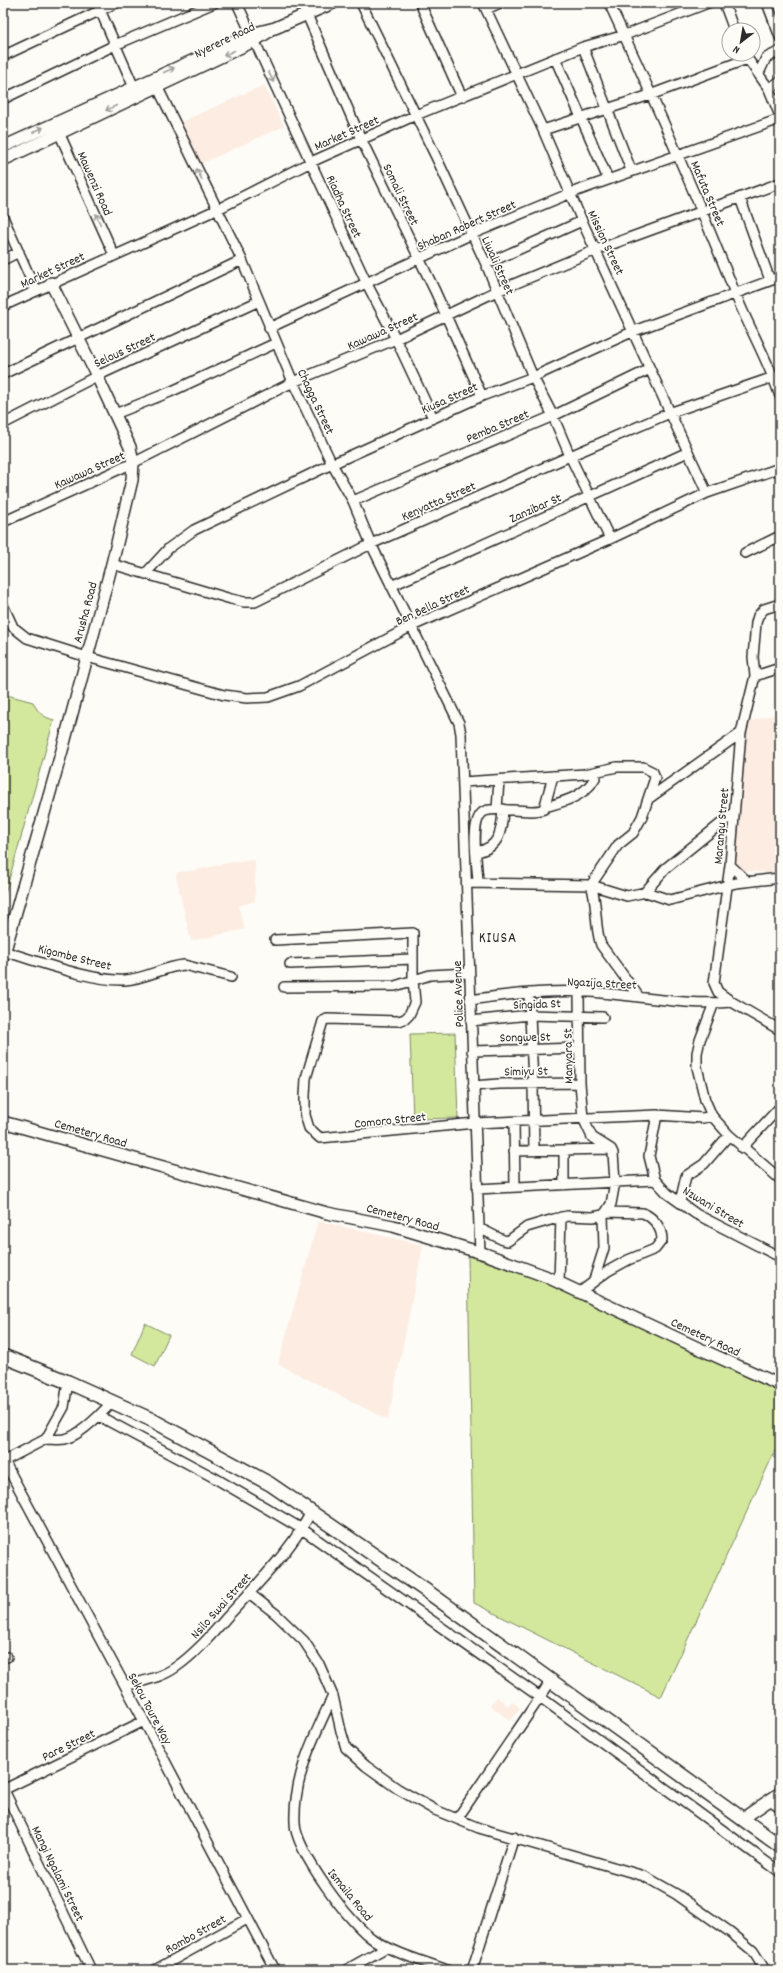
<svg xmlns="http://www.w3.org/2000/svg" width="783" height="1973" font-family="Dekko,sans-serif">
  <rect width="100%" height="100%" fill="#fdfcf7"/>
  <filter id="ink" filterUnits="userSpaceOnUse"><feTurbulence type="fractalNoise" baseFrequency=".025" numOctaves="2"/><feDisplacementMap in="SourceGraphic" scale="8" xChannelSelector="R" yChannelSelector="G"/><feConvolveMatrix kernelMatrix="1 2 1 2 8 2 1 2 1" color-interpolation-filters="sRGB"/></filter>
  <g filter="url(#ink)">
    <path fill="#fdece1" d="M264,85l20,41 -84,38 -19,-42z
      M780,713v161l-42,-4 -12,-14 6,-71 11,-62z
      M255,860v41l-17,5 7,23 -54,12 -15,-65 2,-4 19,-2 40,-9z
      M318,1221l105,24 -35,175 -110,-56z
      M497,1697l11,9 4,-5 8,7 -10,13 -20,-16z"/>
    <path fill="#d3e89d" stroke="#7f8a64" d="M3,694l30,8c5,11 10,15 21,18l-51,181z
      M455,1033l3,85 -45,1 -3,-85z
      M468,1256l75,24 237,110v50l-119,257 -187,-94z
      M145,1323l24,12 -14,31 -23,-12z"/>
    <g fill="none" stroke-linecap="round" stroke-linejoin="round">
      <defs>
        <path id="minor" d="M97,3l39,89
          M237,3l130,281 29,55 37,79
          M302,3l59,136 74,152 47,105
          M361,3l77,158 48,103 47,113 20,39 17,40 40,83
          M420,3l42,94
          M483,3l60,127 39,91 125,272
          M609,3c45,95 87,192 126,290 14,35 33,67 45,103
          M724,3l10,27
          M767,3l13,34
          M486,9l14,-6
          M583,47l48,123
          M745,55l24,34 11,27
          M3,56l113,-53
          M555,58l53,121
          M759,73l7,-15 14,-7
          M155,82l87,178 51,122 39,82 21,37 18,43 88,179 2,11 19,519
          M769,89l11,-8
          M3,99l112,-54 99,-42
          M57,128l57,127
          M543,130l107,-35 97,-36
          M740,198l30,82
          M3,217l33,74
          M3,260l16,-8
          M486,264l96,-43
          M3,306l215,-97 93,-47 105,-47 167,-68 42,-12 83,-32
          M269,328l203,-94 99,-41 209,-74
          M3,374l239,-114
          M115,414l55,-22 106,-49
          M3,424l94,-48 162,-75
          M353,501l200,-85 97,-47
          M3,522l130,-59 160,-81 103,-43 101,-48 99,-41 184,-67
          M745,553l35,-17
          M112,564l119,35 13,3h11l116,-58 199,-88 102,-44 102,-35
          M146,573l23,-25 25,-18 138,-66 150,-68 51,-19 101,-46 146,-54
          M391,586l297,-134
          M780,604l-16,5 -6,7 -2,7 -3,34 2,19 -14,57 -11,132 -16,118 4,9 14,10 48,28
          M3,605l10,22 14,11 60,19 137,38 23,3 21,-1 31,-11 111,-59 200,-88 97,-46 73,-25
          M755,676l25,-8
          M463,782l122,-8 32,-7h26l10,5 2,6 -13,39 -9,16 -15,12 -27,40c7,19 3,41 10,60l38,52
          M648,799l93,-66
          M545,807c22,-6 45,-12 53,-36
          M497,809l2,-29
          M476,852c24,-4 26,-22 27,-43
          M730,865l17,16
          M467,883l124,2 36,11 19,-4 24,8 66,-17 44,-5
          M478,883c0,-15 -10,-65 7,-72 8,-3 19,-1 28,-1 10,0 22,3 31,-1l9,-33
          M645,892l21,-24 68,-55
          M275,940l138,-7v47l2,22 -6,13 -4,4 -7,2 -71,-2 -4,2 -17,57 -1,18v19l4,13 11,10 155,-15 182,-8 46,3 9,-2
          M3,951c32,9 90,31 122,29 20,-1 38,-13 59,-15l47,12
          M290,964l123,-5
          M284,987l111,-1 35,-11 39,-2
          M529,993l4,90 1,68
          M470,1000c39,-6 79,-10 119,-8 48,3 95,14 143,10
          M714,1003l-14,37 -3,13v14l8,33 7,16 17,19 51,44
          M471,1021l59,-6 73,2
          M472,1051l107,-3
          M473,1086l26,-2 81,-1
          M657,1115l-8,41 6,24 13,14 28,20 84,43
          M514,1122l1,65
          M742,1148l38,-41
          M514,1151l95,-2
          M564,1185v-35
          M477,1189l178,-9
          M680,1202l6,-26 18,-12 25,-29
          M479,1228l24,12 5,1 19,-14 27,-8 13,-3 26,1 10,-2 3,-3 5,-8 4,-22 -2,-29 -2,-4 -19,-12 -9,-19 -3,-35 -1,-91
          M594,1280l10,-32 -1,-33
          M559,1282l2,-65
          M580,1292l28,-21 20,-11 27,-11 7,-9c0,-12 -8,-22 -19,-27l-37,-1
          M99,1416l114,61 89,52 238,168 240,175
          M46,1439c6,0 13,1 19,0 16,-4 36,-25 47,-37
          M3,1459l141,262 131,249
          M4,1461l42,-22 18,-32 4,-25
          M249,1593l27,21 28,27 15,23 14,32 8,35 5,17 20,18 32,23 37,21 44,18 165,48 32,18 54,38 23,19 12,19
          M3,1657h4
          M125,1686c17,-5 36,-8 51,-19 20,-14 36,-33 52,-51 28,-30 65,-68 83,-104
          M333,1696c-19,40 -40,81 -38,127 0,27 56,103 79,117 22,14 49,21 73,30
          M3,1788l88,182
          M3,1790l141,-69
          M770,1800l10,7
          M457,1819l94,-138
          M155,1970l92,-51
          M346,1970l41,-23
          M472,1970l42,-133"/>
        <path id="major" d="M3,147l248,-113 24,-6 58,-25
          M3,160l251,-119 14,-9
          M3,957l60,-210 49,-183 20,-84 1,-17 -3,-16 -33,-71 -46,-93
          M3,1122l324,91 66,13 92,28 60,22 153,72 82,37
          M742,1819l38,-26"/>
        <path id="highway" d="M3,1356l65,26 82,37 120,65 158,108 352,254"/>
      </defs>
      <use href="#minor" stroke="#2b2b2b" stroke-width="12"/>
      <use href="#major" stroke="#2b2b2b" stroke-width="14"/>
      <use href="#highway" stroke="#2b2b2b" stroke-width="16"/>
      <use href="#minor" stroke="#fdfcf7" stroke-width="9"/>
      <use href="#major" stroke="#fdfcf7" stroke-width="11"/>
      <use href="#highway" stroke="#fdfcf7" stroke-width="13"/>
    </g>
    <defs><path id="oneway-shaft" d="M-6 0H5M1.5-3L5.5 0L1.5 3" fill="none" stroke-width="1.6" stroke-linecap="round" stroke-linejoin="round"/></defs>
    <g stroke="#9e9e9b">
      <use href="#oneway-shaft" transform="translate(229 53) rotate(155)"/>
      <use href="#oneway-shaft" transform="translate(169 70) rotate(-24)"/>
      <use href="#oneway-shaft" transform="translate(271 77) rotate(65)"/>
      <use href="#oneway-shaft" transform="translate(111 108) rotate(155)"/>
      <use href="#oneway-shaft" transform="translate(38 130) rotate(-26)"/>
      <use href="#oneway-shaft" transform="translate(199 174) rotate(-118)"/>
      <use href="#oneway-shaft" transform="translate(98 219) rotate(-114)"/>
    </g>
  </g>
  <g text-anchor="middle" stroke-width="3.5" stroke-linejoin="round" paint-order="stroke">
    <g font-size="13" fill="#2b2b2b" stroke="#fdfcf7">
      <text transform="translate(224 39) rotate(-26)" y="5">Nyerere Road</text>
      <text transform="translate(346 132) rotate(-24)" y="5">Market Street</text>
      <text transform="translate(96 183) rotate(66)" y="5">Mawenzi Road</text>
      <text transform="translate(709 193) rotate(67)" y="5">Mafuta Street</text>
      <text transform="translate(402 194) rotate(64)" y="5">Somali Street</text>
      <text transform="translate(345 206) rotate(65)" y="5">Riadha Street</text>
      <text transform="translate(466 224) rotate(-24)" y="5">Shaban Robert Street</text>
      <text transform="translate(607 242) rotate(65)" y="5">Mission Street</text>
      <text transform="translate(499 265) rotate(66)" y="5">Liwali Street</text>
      <text transform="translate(52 269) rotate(-25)" y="5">Market Street</text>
      <text transform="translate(382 330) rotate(-24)" y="5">Kawawa Street</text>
      <text transform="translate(124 349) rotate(-25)" y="5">Selous Street</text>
      <text transform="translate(449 397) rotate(-24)" y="5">Kiusa Street</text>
      <text transform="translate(317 401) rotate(65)" y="5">Chagga Street</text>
      <text transform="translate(497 425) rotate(-23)" y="5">Pemba Street</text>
      <text transform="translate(89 469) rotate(-24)" y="5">Kawawa Street</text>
      <text transform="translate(438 500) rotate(-24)" y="5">Kenyatta Street</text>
      <text transform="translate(535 507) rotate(-24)" y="5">Zanzibar St</text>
      <text transform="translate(432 604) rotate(-25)" y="5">Ben Bella Street</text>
      <text transform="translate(84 612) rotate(-75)" y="5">Arusha Road</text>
      <text transform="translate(720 826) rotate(-85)" y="5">Marangu Street</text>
      <text transform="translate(75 956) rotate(14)" y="5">Kigombe Street</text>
      <text transform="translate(602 982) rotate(3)" y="5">Ngazija Street</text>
      <text transform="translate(457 994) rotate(-92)" y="5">Police Avenue</text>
      <text transform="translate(537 1003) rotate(-2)" y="5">Singida St</text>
      <text transform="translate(525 1036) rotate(-1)" y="5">Songwe St</text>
      <text transform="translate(567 1056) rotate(-91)" y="5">Manyara St</text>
      <text transform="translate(526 1070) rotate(-1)" y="5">Simiyu St</text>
      <text transform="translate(390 1119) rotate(-6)" y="5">Comoro Street</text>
      <text transform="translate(91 1132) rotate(16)" y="5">Cemetery Road</text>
      <text transform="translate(714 1206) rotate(31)" y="5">Nzwani Street</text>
      <text transform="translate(403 1216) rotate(15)" y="5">Cemetery Road</text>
      <text transform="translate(706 1336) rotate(25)" y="5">Cemetery Road</text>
      <text transform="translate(220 1605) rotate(-48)" y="5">Nsilo Swai Street</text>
      <text transform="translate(151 1708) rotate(62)" y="5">Sekou Toure Way</text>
      <text transform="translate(68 1744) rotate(-26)" y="5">Pare Street</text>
      <text transform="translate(59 1873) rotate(64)" y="5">Mangi Ngalami Street</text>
      <text transform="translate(351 1894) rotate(51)" y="5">Ismaila Road</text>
      <text transform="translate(195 1933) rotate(-29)" y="5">Rombo Street</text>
    </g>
    <g font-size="15" letter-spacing="1" fill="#2b2b2b" stroke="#fdfcf7">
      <text x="498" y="942">KIUSA</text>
    </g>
  </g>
  <rect width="783" height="1973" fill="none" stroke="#fdfcf7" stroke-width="16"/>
  <rect x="8" y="8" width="767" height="1957" fill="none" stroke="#2b2b2b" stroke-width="1.5" filter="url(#ink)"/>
  <g transform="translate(741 42) rotate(211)"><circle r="19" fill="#fdfcf7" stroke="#a9a8a5"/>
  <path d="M0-3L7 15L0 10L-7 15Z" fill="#2b2b2b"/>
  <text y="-6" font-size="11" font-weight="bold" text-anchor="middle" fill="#2b2b2b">N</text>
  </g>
</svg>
